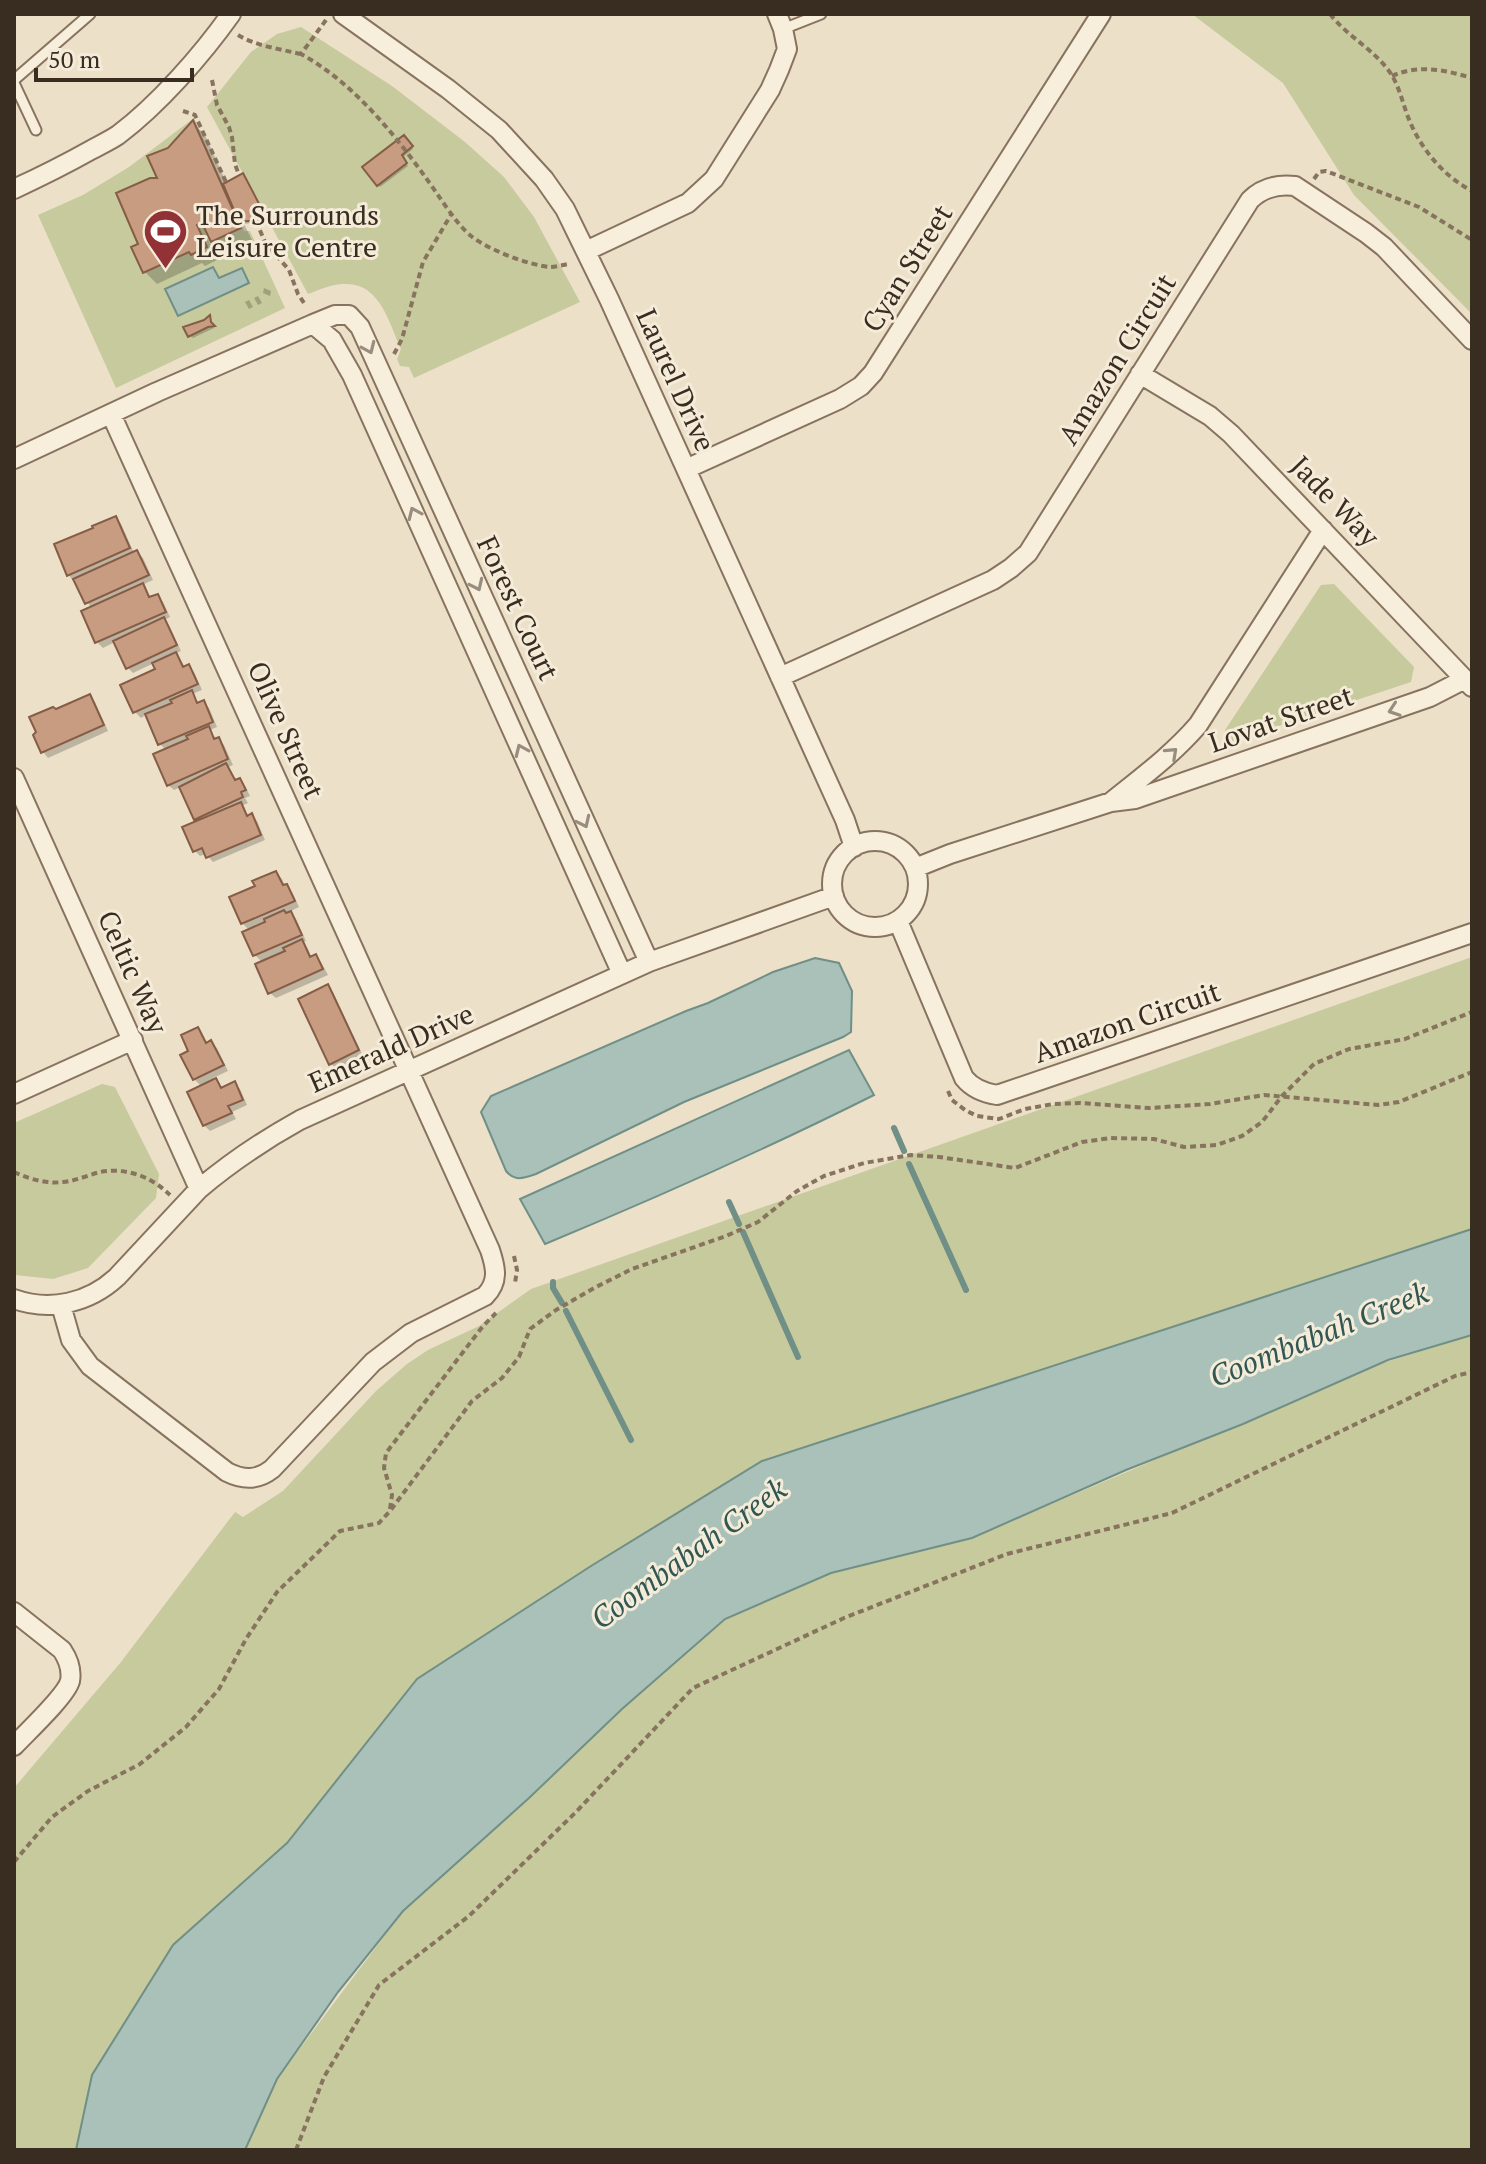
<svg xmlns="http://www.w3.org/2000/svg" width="1486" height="2164" font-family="'PT Serif',serif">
  <rect width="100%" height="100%" fill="#ece0c9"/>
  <path fill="#c6ca9d" d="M1192,14h280v300l-118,-119 -71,-112z
    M301,27l91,59 73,56 39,35 30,40 46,85 -166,76 -5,-11 -9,-1 -3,-7 4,-10c-12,-26 -21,-67 -57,-65 -12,0 -25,6 -36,10l-101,-187 44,-55 26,-18z
    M194,118l50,113h6l35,77 -169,80 -78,-173 45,-20 46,-28z
    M1334,584l80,83 -3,15 -184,61 -2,-13 96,-145z
    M1472,957v272l-710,232 -345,218 -130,164 -114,102 -81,130 -16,75h-62v-362l107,-126 114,-150 8,5 40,-26 93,-100 31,-27 21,-14 51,-24 52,-37z
    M102,1084l13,3 44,87 -3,24 -68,70 -35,11 -38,-4 -1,-152z
    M1472,1335v815h-1227l32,-71 126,-168 126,-113 93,-89 103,-90 106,-46 141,-35 408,-174z"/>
  <path fill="#a9c1b9" stroke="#708f86" stroke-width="2" d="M213,267l6,11 23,-10 7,15 -71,33 -13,-27z
    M815,958l24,5 13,28 -1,41 -8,5 -159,65 -148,72c-12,4 -21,8 -30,-3l-25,-59 10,-16 195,-85 22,-8 65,-31z
    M849,1050l25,45c-108,54 -218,103 -329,149l-25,-45z
    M1472,1229v106l-84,25 -145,64 -117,46 -154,68 -141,35 -106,46 -103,90 -93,89 -126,113 -65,81 -61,87 -32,71h-169l16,-75 81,-130 114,-102 130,-164 174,-113 171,-105z"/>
  <path fill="#0003" d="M193,123l12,12 22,49 17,-6 23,43 -23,3 8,16 -27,13 -19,-19 11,26 -12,6 -3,-3 -45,21 -12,-12 -4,-27 28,-96z
    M404,137l9,12 -11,9 6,8 -28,21 -16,-20z
    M264,288l7,3 -1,5 -7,-3z
    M258,296l4,7 -4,2 -4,-7z
    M249,300l4,7 -4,2 -4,-7z
    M211,321l3,7 -21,10 -3,-2z
    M116,518l5,6 13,29 3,-1 6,6 10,22 -11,5 9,14 6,-3 6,6 7,15 -6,3 5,5 12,26 -6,3 6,6 4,8 3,-2 6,6 8,18 -10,4 7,10 4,-2 6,6 8,19 -7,3 7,10 2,-1 5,6 9,20 -5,2 9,15 3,-2 5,6 5,10 -5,2 3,5 -7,3 8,11 2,-1 6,5 8,19 -52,22 -7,-8 -6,2 -5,-5 4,-29 -18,-35 -7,3 -6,-5 -2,-35 -6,-6 -13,-30 -6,4 -6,-6 23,-42 -4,-7 -21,10 -5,-5 -13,-26 -12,6 -6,-6 -13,-30 8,-3 -23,-34z
    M90,696l5,6 13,29 -60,27 -5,-6z
    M276,873l6,6 3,7 7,6 7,15 -10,5 7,7 10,22 -4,1 5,5 5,11 4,-2 5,6 7,13 -52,23 -6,-5 -7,-30 -8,-8 -5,-24 -8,-8 15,-36z
    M327,987l6,5 30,64 -26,13 -6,-5z
    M198,1029l10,15 3,-1 6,5 11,23 -15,7 10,11 12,-5 5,5 7,16 -15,7 4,7 -26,12 -6,-6 -2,-38 -8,-8 -3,-28z"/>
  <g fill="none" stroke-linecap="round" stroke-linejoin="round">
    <path stroke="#708f86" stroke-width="6" d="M894,1128l10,23
      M909,1164l57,126
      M729,1202l10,22
      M743,1232l55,125
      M553,1282v6l9,15
      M566,1311l65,129"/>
  </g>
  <path fill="#c89c81" stroke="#855d46" stroke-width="2" d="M193,120l48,108 -30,14 -9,-19 -5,2 10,22 -16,8 -2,-3 -46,21 -12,-26 7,-3 -22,-51 34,-15h7l-10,-22 21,-8z
    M404,135l9,11 -11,9 5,8 -30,23 -15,-19z
    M243,173l24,46 -28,3 -16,-38z
    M210,315l1,7 4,4 -7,1 -20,10 -5,-10 21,-7z
    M116,516l14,32 -63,28 -13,-32 39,-16 -1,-2z
    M137,550l12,25 -64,29 -12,-25z
    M143,583l6,14 9,-3 8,18 -71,31 -14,-32z
    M164,617l13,28 -51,24 -13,-28z
    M176,652l7,15 6,-3 9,20 -65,29 -13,-28 35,-16 -3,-6z
    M192,690l5,13 7,-3 9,22 -55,23 -13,-31 27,-11 -2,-3z
    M90,694l14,31 -63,28 -8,-18 3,-3 -7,-15 24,-10 3,2z
    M209,726l5,13 5,-2 9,22 -61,27 -14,-32 35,-15 -2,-3z
    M226,763l9,17 5,-2 6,12 -5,2 2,5 -49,23 -15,-33z
    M241,802l6,14 5,-3 9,22 -55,23 -4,-10 -9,4 -11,-25z
    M276,871l7,14 4,-1 8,17 -54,23 -12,-27 26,-11 -3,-5z
    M284,910l2,3 5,-2 11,24 -49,21 -11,-24 23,-10 -1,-3z
    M302,939l8,18 6,-3 7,15 -55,25 -13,-30 30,-13 -2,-3z
    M328,984l31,66 -30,15 -31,-66z
    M198,1027l8,16 5,-3 13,25 -31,15 -13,-25 8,-4 -7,-16z
    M216,1078l5,10 14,-7 8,19 -15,6 4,7 -29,13 -16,-34z"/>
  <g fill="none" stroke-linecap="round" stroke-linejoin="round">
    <defs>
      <path id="service" d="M783,29l38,-15
        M14,80l76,-66
        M14,83l22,47"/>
      <path id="minor" d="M343,14l105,75 51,41 45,49 21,30 44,90 236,521 9,27
        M14,189c26,-12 52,-25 77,-39 9,-5 18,-9 27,-15 40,-30 84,-80 113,-121
        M586,251l102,-48 26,-24 56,-89 9,-20 8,-21 -4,-20 -6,-15
        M313,324l19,16 20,35 270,599
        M1140,374l70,42 21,18 241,253
        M14,459l143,-67 156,-68 22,-9h14l11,12 289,635
        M686,469l154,-70 21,-13 12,-13 228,-359
        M780,677l213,-97 18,-12 17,-15 222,-353c13,-13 28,-16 45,-14l71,47 18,14 88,93
        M14,778l185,411
        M1111,802c31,-25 61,-47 87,-77l125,-195
        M832 884a43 43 0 1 1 86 0a43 43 0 1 1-86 0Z
        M915,868l35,-14 161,-52 24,-3 295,-102 35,-18
        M898,921l66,157c9,11 20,15 33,17l475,-162
        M14,1094l119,-54
        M14,1299c36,13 75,4 103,-22l82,-88c32,-27 65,-49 101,-69l349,-158 185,-66
        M61,1305l10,35 19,26 137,106c16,8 30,9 45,-3l101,-107 38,-29 74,-37c14,-14 11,-28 5,-46l-379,-836
        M14,1612l48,38c6,9 10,20 8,31 -4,15 -44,52 -56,65"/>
    </defs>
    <use href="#service" stroke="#87735e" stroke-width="13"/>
    <use href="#minor" stroke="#87735e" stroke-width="22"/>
    <path stroke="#87735e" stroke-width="4" stroke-dasharray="6 4" stroke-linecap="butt" d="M1330,14c17,22 43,35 59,57 10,14 13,30 19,46 12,31 35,59 64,74
      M326,20l-25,34c51,28 91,77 125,124 12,16 30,46 45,58 18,14 57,29 79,31 6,0 12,-2 18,-3
      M238,35c18,11 42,14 63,19
      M1392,76c27,-12 53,-6 80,2
      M212,80l5,25 12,22 3,10 3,27 4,11
      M183,111l12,4 31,67
      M1314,179l5,-7 7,-1 93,36 53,33
      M256,221l9,21 24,28 9,24 8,12
      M394,354l8,-15 21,-77 29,-49
      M948,1091l4,9 13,10 12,6 22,3 26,-10 28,-5 27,-1 69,5 61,-4 54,-9 114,10 21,-3 73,-30
      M14,1172c15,7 32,12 49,10 13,-1 25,-7 37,-10 26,-5 52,5 70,23
      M514,1256l3,14 -2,13
      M390,1509l2,-14 -8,-27 2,-15 97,-127 13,-13
      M14,1862l38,-45 36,-26 52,-27 46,-37 33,-38 27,-50 31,-47 63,-61 39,-8 11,-12 82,-110 30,-23 17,-21 11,-28 26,-19 40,-23 36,-18 94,-33 32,-14 39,-31 27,-15 40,-13 47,-8 28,2 76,11 67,-26 29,-4 43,1 30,8 33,-2 25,-9 20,-14 20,-26 32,-32 35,-15 56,-10 67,-27
      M296,2150l28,-73 55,-92 90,-69 107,-104 117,-124 151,-70 163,-64 165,-41 283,-137 17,-4"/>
    <use href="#service" stroke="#f7eedc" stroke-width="9"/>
    <use href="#minor" stroke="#f7eedc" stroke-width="18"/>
  </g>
  <defs><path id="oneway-chevron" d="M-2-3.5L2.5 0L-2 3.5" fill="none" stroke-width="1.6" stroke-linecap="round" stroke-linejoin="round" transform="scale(2)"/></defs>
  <g stroke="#988d7e">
    <use href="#oneway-chevron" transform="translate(369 348) rotate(66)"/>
    <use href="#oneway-chevron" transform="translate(414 513) rotate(-114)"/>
    <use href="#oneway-chevron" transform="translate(477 585) rotate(65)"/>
    <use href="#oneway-chevron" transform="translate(1394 710) rotate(161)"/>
    <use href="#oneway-chevron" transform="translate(521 750) rotate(-114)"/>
    <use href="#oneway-chevron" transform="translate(1172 753) rotate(-43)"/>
    <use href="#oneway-chevron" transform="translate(584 822) rotate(65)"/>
  </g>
  <defs>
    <symbol id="stadium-pin" viewBox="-11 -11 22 30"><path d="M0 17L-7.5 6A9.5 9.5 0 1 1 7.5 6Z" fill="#933236" stroke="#f4ebd8"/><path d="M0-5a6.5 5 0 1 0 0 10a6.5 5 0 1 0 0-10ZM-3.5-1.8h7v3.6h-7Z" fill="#fff"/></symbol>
  </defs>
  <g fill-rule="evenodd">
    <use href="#stadium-pin" x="140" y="206" width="51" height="69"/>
  </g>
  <g text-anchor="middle" stroke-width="6" stroke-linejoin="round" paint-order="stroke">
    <g font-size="28" fill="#392c21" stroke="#f4ebd8" text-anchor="start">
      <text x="196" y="225">The Surrounds<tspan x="196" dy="32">Leisure Centre</tspan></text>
    </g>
    <g font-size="28" fill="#392c21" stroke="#f4ebd8">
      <text transform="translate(907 268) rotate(-58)" y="10">Cyan Street</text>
      <text transform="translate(1117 359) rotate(-58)" y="10">Amazon Circuit</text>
      <text transform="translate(676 380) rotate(66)" y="10">Laurel Drive</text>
      <text transform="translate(1335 501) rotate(46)" y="10">Jade Way</text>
      <text transform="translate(518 608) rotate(65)" y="10">Forest Court</text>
      <text transform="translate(1281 719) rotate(-19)" y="10">Lovat Street</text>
      <text transform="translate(286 730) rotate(66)" y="10">Olive Street</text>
      <text transform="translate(133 972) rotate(66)" y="10">Celtic Way</text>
      <text transform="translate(1127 1022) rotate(-19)" y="10">Amazon Circuit</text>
      <text transform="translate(391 1048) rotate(-24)" y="10">Emerald Drive</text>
    </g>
    <g font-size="30" font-style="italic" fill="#315754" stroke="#f4ebd8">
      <text transform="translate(1319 1335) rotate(-22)" y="10">Coombabah Creek</text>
      <text transform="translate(689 1554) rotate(-36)" y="10">Coombabah Creek</text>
    </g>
  </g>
  <rect width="1486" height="2164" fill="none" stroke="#392c21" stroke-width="32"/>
  <path d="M36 68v12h156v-12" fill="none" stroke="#392c21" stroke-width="4"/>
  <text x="48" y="68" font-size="24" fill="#392c21" stroke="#f4ebd8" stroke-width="6" paint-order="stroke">50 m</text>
</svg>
